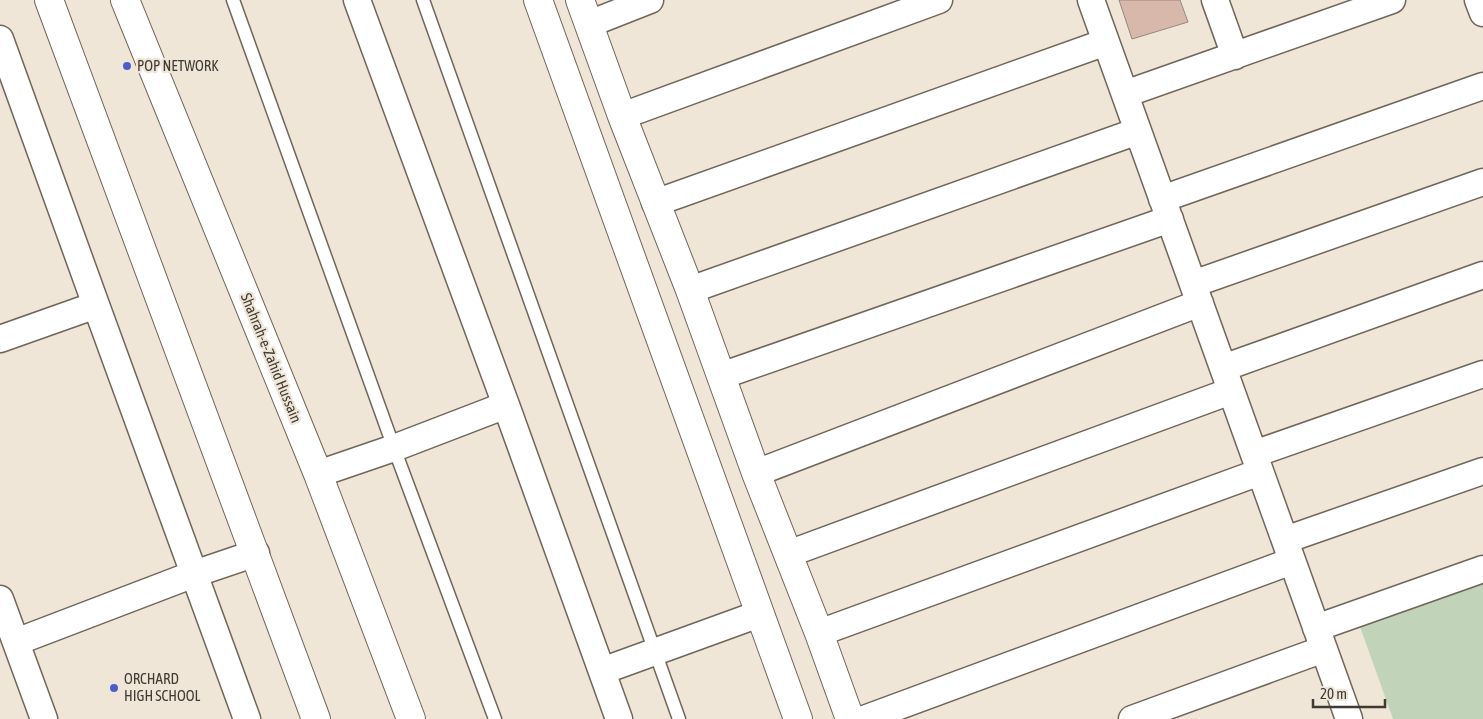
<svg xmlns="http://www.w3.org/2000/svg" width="1483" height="719" font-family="'Asap Condensed',sans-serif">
  <rect width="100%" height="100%" fill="#f0e6d7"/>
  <path fill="#c1d4ba" d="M1483,581v138h-90l-34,-95z"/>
  <path fill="#d8b8aa" stroke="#978780" d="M1119,0h61l8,22 -56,17z"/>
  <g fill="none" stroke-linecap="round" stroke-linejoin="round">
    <defs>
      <path id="service" d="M233,0l161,448 101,271
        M423,0l256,719"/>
      <path id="minor" d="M357,0l149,405
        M1091,0l258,719
        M1215,0l20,56
        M1478,0l5,13
        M589,24l61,-24
        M0,39l96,266 151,414
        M1125,94l267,-94
        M622,116l317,-116
        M1162,199l321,-113
        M655,203l451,-161
        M1193,284l290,-102
        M690,290l448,-159
        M0,339l96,-34
        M1223,368l260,-93
        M721,376l449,-157
        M1254,454l229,-80
        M756,473l444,-170
        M318,474l76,-26 112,-43 113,314
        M1285,540l198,-69
        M788,554l443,-163
        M0,599l44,120
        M1316,628l167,-59
        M819,633l441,-161
        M16,642l178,-68 62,-21
        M602,671l157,-57
        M864,719l428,-158
        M1132,719l192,-70"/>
      <path id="tertiary" d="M538,0l260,719
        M580,0l42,116 68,174 66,183 63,160 31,86"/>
      <path id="secondary" d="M49,0l267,719
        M125,0l193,474 93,245"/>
    </defs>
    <use href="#service" stroke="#6f665a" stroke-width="15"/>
    <use href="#minor" stroke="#6f665a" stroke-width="29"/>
    <use href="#tertiary" stroke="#6f665a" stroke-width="30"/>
    <use href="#secondary" stroke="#6f665a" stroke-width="30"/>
    <use href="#service" stroke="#fff" stroke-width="12"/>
    <use href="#minor" stroke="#fff" stroke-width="26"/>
    <use href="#tertiary" stroke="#fff" stroke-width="28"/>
    <use href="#secondary" stroke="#fff" stroke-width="28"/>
  </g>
  <g fill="#4e5bd0" stroke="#f0e6d7" stroke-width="2">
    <circle cx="127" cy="66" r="5"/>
    <circle cx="114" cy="688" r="5"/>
  </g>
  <g text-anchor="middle" stroke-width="4.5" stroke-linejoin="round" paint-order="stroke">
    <g font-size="15" fill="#3e3a34" stroke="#f0e6d7" text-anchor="start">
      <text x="137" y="71">POP NETWORK</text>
      <text x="124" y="684">ORCHARD<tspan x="124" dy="17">HIGH SCHOOL</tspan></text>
    </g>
    <g font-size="15" fill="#3e3a34" stroke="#f0e6d7">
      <text transform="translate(271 358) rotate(68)" y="5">Shahrah-e-Zahid Hussain</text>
    </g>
  </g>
  <path d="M1313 699v8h72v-8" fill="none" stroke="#3e3a34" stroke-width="2.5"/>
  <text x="1320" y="699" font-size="15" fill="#3e3a34" stroke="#f0e6d7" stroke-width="4" paint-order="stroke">20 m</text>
</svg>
